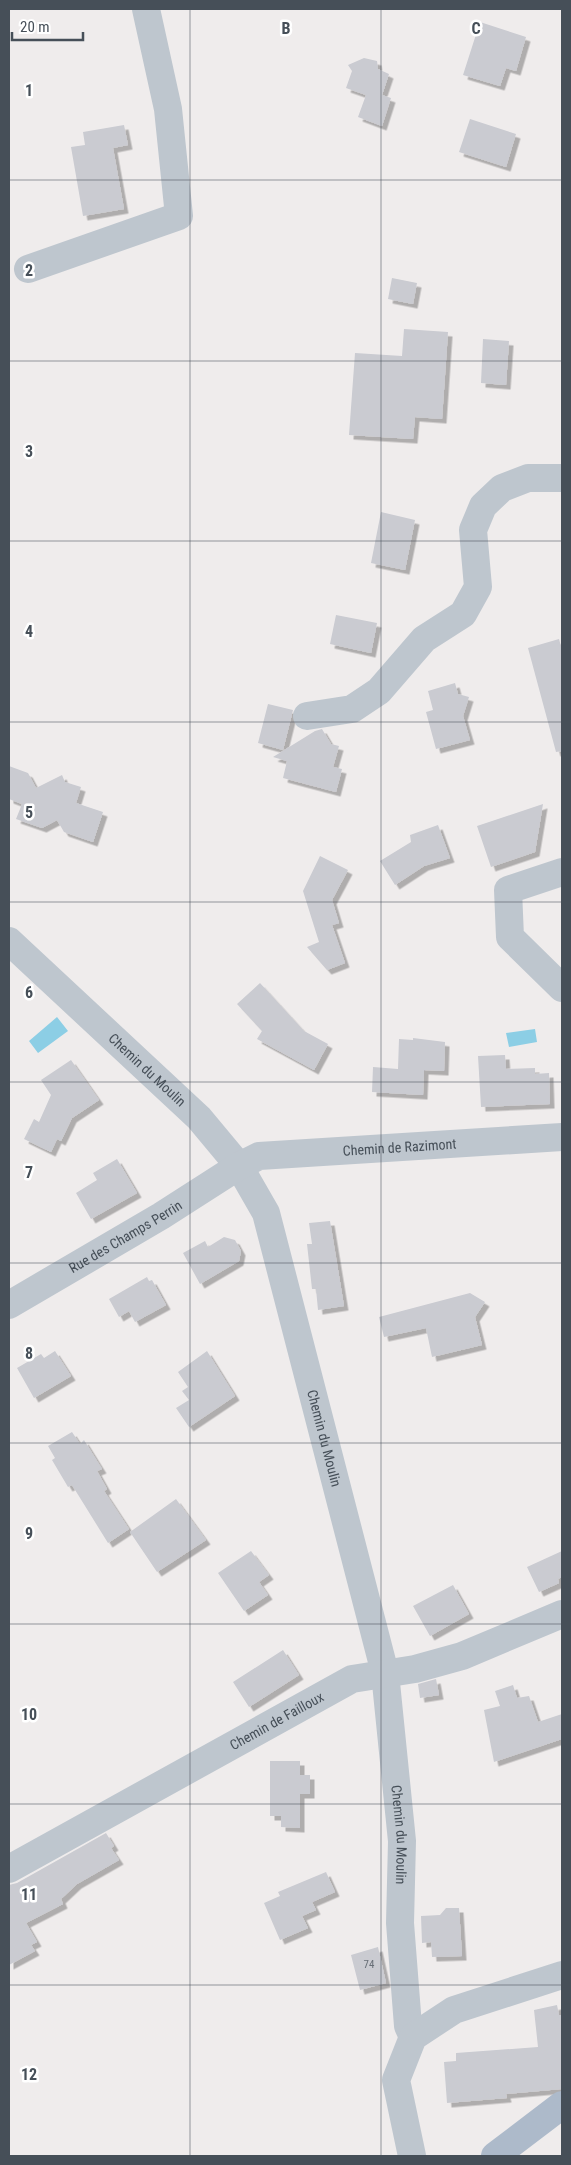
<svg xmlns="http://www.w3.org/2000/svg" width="571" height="2165" font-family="'Roboto Condensed',sans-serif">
  <defs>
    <filter id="shadow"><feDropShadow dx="4.5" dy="4.5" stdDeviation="0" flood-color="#0004"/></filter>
  </defs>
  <rect width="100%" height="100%" fill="#efecec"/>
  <path fill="#8ccee5" d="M57,1017l11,14 -30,22 -9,-12z
    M535,1029l2,13 -28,5 -3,-14z"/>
  <path fill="#cacbd1" filter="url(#shadow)" d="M480,22l46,15 -10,34 -10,-3 -6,18 -37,-11z
    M364,58l13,3 1,8 11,5 -7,21 9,3 -9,28 -24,-9 8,-22 -20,-7 6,-17 -4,-6z
    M470,119l46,15 -10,33 -47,-15z
    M124,125l4,20 -15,3 11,61 -41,7 -12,-69 14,-2 -2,-13z
    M392,278l25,5 -4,21 -25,-5z
    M404,329l44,3 -6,87 -27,-2 -2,22 -64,-4 6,-82 47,3z
    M483,339l26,2 -3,44 -25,-2z
    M381,512l34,8 -10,50 -34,-7z
    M336,615l41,8 -6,30 -41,-9z
    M559,639l3,11v101l-6,1 -28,-104z
    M455,683l3,11 11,3 -6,19 7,24 -34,9 -10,-37 7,-2 -5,-19z
    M268,704l25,6 -10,40 -25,-7z
    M322,729l9,15 8,2 -6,21 9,2 -6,23 -53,-14 4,-17 -14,-4 42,-26z
    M9,766l19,7 8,15 26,-13 3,7 16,5 -5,16 27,9 -10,30 -29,-10 -7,-12 -15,8 -26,-9 6,-15 -13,-5z
    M543,804l-8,48 -44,15 -14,-41z
    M438,825l12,33 -26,8 -29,19 -15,-24 31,-19 -1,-7z
    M320,856l28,14 -16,30 7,23 -7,2 13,38 -18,7 -20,-23 12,-5 -16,-51z
    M260,983l44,48 24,13 -14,26 -57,-31 5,-8 -25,-27z
    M413,1038l32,4 -1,29 -20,-1 -1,25 -51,-3 1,-25 25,2 1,-30 14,1z
    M505,1055l1,14 29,-1v6l14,-1 1,31 -69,3 -3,-51z
    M71,1060l28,40 -27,18 -11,23 -4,-2 -6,13 -27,-13 10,-20 5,3 12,-27 -10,-15z
    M117,1159l20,34 -46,26 -15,-26 21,-13 -4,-7z
    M330,1221l14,85 -26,4 -2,-21h-4l-5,-45h5l-3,-21z
    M224,1237l11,3 6,11 -2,10 -39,23 -17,-31 22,-12 3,6z
    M147,1277l2,4 3,-1 14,25 -31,17 -6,-11 -10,6 -10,-18z
    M470,1293l15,9 -10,15 7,28 -50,12 -6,-29 -42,9 -5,-20z
    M55,1351l16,25 -37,22 -17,-30 24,-14 3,4z
    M207,1351l28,45 -46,31 -13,-19 13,-8 -7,-9 6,-4 -10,-15z
    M72,1432l8,12 4,-4 18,29 -5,2 10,18 -3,2 25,38 -21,14 -36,-58 -4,2 -16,-27 3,-2 -7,-12z
    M176,1499l30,41 -49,32 -27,-40z
    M251,1551l18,24 -10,7 9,13 -24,16 -26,-38z
    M562,1551v26l-4,2 1,4 -20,9 -12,-25z
    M453,1585l16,29 -39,22 -17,-30z
    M283,1650l16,25 -50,32 -16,-25z
    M436,1679l3,16 -19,3 -2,-14z
    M513,1685l4,13 12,-2 9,26 24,-8v25l-68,23 -10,-52 16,-4 -5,-15z
    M270,1761h30v14h10v19h-10v34l-19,-1v-11h-11z
    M106,1833l8,13 -3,2 8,12 -42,24 -16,15 2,5 -37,19 11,19 -6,3 4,6 -26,14v-80l8,-2z
    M326,1872l9,20 -23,10 4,8 -14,6 6,12 -28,12 -16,-37 16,-7 -2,-4z
    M446,1908h13l3,48 -30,1 -1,-15 -9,1 -1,-27 19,-1z
    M378,1947l8,36 -26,7 -9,-35z
    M557,2005l2,10h3v74l-56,5 1,4 -60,5 -3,-41 12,-1v-8l82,-6 -4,-37z"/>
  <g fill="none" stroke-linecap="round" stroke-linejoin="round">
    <g stroke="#bec6ce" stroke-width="28">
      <path d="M28,269l151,-53 -11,-107 -22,-100"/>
      <path d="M307,716l45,-7 27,-18 45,-52 39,-25 15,-27 -5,-57 10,-24 19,-18 26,-10h34"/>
      <path d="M562,872l-54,18 2,47 52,51"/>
      <path id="s1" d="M9,941l190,177 40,48 27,47 119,460 17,168 -2,82 8,103 5,11"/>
      <path id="s2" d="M9,1305l152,-89 78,-50 20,-10 303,-19"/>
      <path id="s3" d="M9,1869l343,-190 63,-10 47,-13 100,-42"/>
      <path d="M412,2156l-16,-76 17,-43 41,-27 108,-35"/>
    </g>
    <path stroke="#adbaca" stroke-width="28" d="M495,2156l67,-51"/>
  </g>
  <path fill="none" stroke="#464f58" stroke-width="1" stroke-opacity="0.55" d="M190,9v2147M381,9v2147M9,180h553M9,361h553M9,541h553M9,722h553M9,902h553M9,1082h553M9,1263h553M9,1443h553M9,1624h553M9,1804h553M9,1985h553"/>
  <g text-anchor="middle" stroke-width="5" stroke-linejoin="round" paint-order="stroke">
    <g font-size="11" fill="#676e76">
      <text x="369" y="1968">74</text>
    </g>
    <g font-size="14" fill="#464f58" stroke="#fff">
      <text dy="5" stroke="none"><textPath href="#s1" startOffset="189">Chemin du Moulin</textPath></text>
      <text dy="5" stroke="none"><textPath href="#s2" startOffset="432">Chemin de Razimont</textPath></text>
      <text dy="5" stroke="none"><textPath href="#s2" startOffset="135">Rue des Champs Perrin</textPath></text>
      <text dy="5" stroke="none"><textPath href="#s1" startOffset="609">Chemin du Moulin</textPath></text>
      <text dy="5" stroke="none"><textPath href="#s3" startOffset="306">Chemin de Failloux</textPath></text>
      <text dy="5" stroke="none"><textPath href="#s1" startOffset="1014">Chemin du Moulin</textPath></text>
    </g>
  </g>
  <g font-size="16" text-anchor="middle" font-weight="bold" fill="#464f58" stroke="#fff" stroke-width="5" stroke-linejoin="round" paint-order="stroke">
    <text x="286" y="34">B</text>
    <text x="476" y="34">C</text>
    <text x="29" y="96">1</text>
    <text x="29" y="276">2</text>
    <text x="29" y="457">3</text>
    <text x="29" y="637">4</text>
    <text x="29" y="818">5</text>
    <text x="29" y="998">6</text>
    <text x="29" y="1178">7</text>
    <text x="29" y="1359">8</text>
    <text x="29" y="1539">9</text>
    <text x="29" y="1720">10</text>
    <text x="29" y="1900">11</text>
    <text x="29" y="2080">12</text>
  </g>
  <rect width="571" height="2165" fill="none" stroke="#464f58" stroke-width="20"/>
  <path d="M12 32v8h71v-8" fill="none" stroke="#464f58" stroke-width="2.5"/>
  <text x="20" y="32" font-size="15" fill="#464f58" stroke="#ffffff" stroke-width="4" paint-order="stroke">20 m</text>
</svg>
